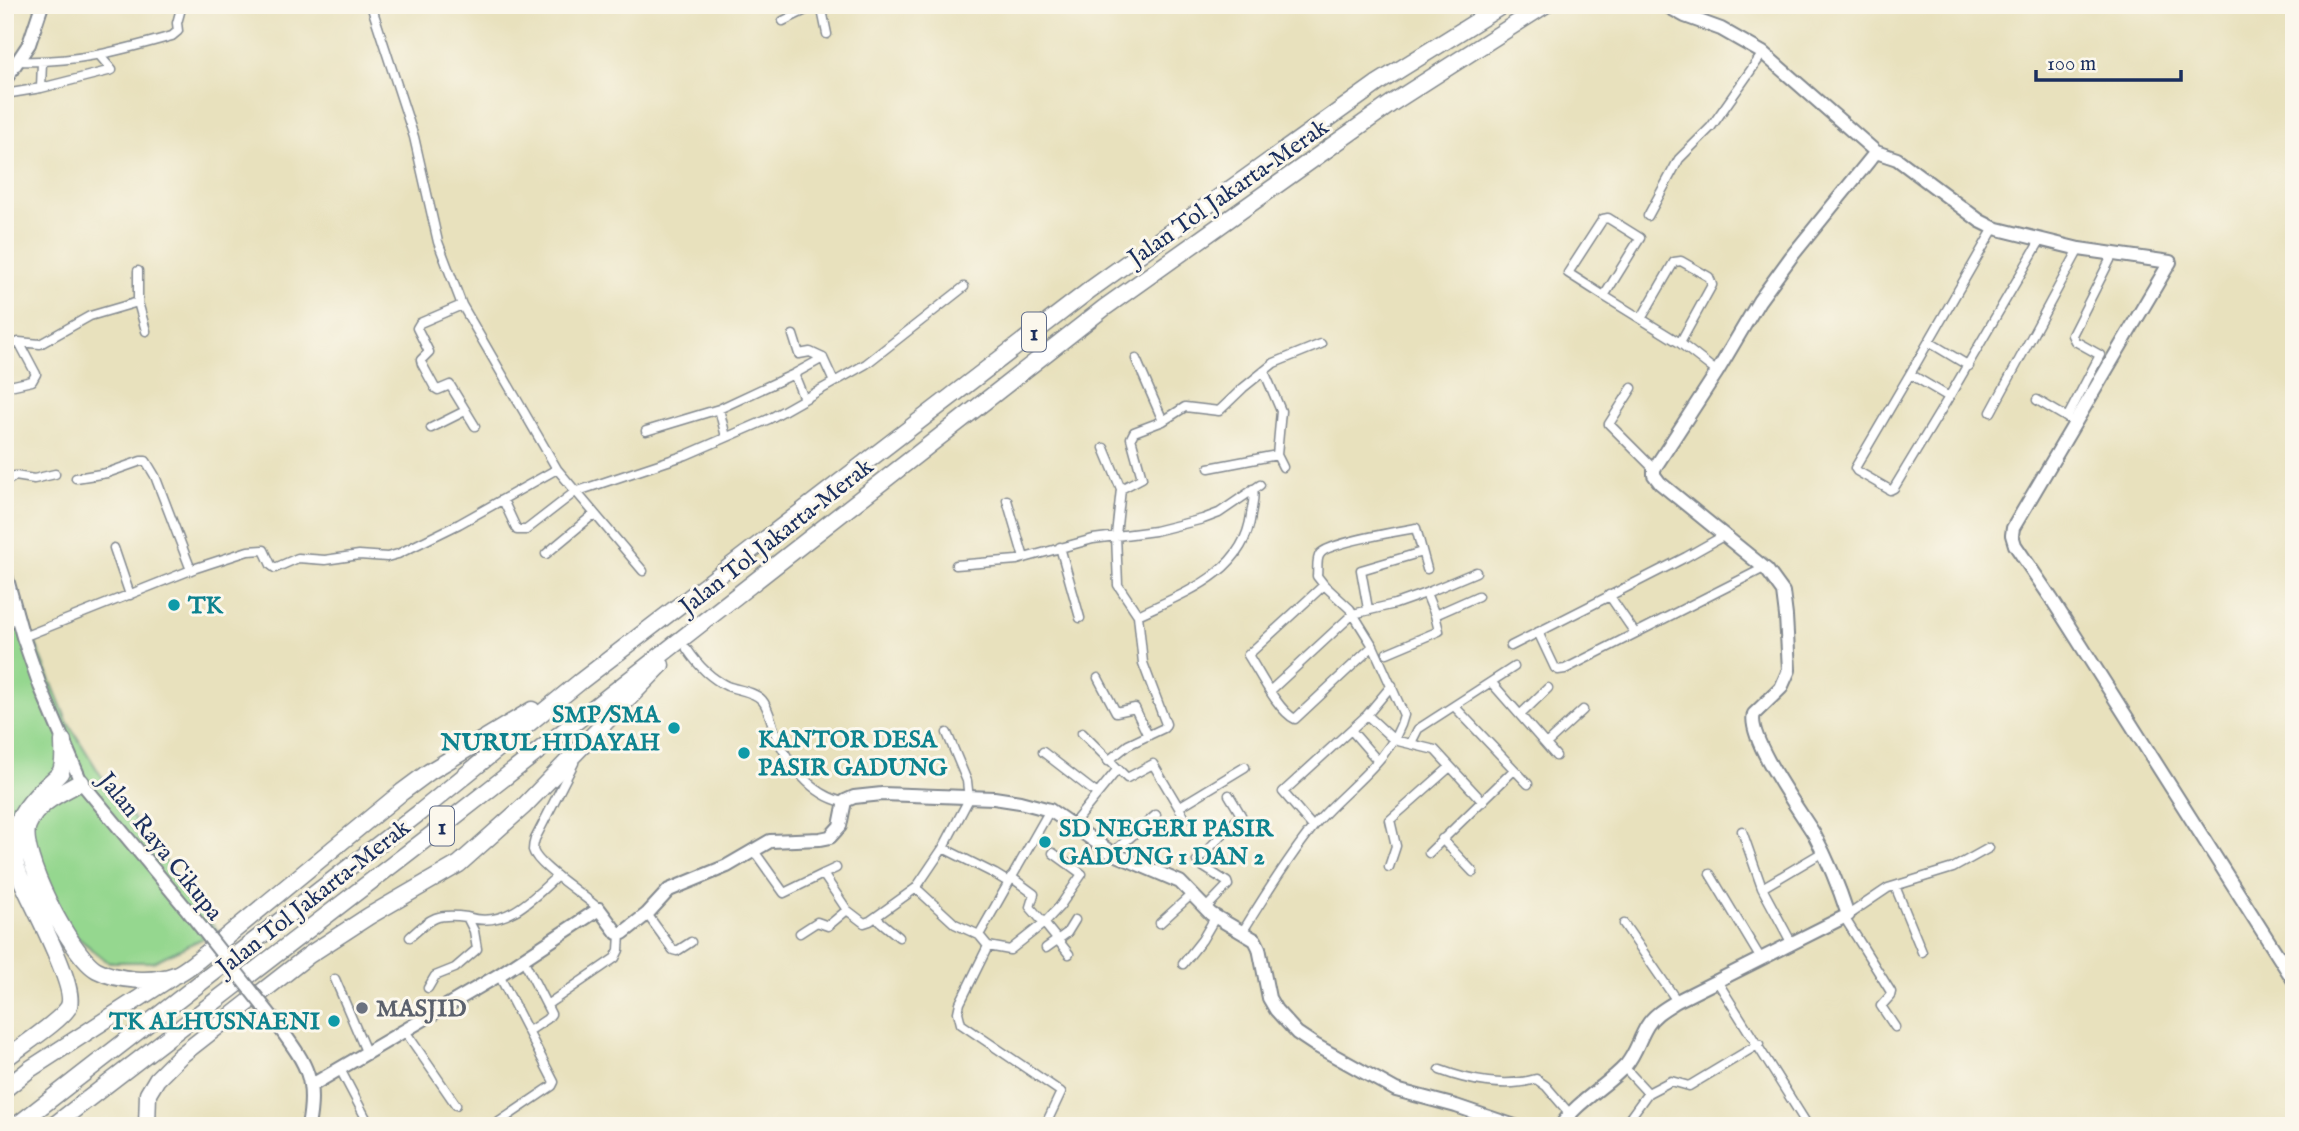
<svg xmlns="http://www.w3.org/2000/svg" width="2299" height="1131" font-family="'IM FELL English',serif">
  <rect width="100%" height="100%" fill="#fbf7ec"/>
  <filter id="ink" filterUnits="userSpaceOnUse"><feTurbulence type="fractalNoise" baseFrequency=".0143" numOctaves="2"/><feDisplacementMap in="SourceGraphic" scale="14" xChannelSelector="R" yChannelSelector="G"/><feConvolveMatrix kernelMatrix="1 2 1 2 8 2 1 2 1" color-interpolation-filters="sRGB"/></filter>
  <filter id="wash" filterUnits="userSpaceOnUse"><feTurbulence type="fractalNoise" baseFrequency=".00686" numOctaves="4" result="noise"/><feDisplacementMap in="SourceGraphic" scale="28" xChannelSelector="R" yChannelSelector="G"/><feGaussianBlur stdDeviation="1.57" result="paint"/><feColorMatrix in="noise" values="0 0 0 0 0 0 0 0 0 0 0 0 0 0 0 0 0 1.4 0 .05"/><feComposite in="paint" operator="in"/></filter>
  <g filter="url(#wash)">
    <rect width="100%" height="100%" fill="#e8e1bd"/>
    <path fill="#95d78f" stroke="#588376" stroke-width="2" d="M19,603l48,118 33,53 118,157 -65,31h-45l-37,-30 -46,-83 -20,2v-244z"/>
  </g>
  <g filter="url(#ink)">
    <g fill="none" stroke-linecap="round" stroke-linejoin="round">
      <defs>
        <path id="street" d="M371,5l43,132 24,105 24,63 95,164 86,102
          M821,5l6,29
          M783,21l33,-16
          M19,61c56,2 100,-10 153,-25l6,-5 -1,-8 5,-18
          M42,62l-1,26 71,-18 -12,-14
          M5,94l36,-6
          M1648,216l31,-57 32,-32 52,-74
          M1608,218l32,20 -36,58 -36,-23 35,-54z
          M1604,296l76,47 37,29
          M138,302l8,29
          M462,305l-42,18 -3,5 12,24 -8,8 1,4 13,24 3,2 12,-5 25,41
          M1641,319l33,-57 7,-1 28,16 3,8 -32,58
          M793,335l6,19 11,-2 13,6
          M19,342l21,2 50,-28 48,-14v-31
          M1929,342l40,24
          M5,346l14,-4 17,32 -4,7 -27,6
          M1136,359l27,62
          M1264,371l17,40 -4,44 6,12
          M794,374l29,-16 11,24
          M1910,374l-55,94 2,3 33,19 4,-2 55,-91 -39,-23 84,-146
          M1632,388l-23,36 45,45
          M1949,397l92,-158
          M2037,400l34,20
          M1991,412l88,-163
          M2067,418l33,-63 -25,-14 -3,-6 41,-81
          M431,428l34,-17
          M646,431l73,-22
          M726,437l-7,-28 75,-35 10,25
          M1104,448l17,41 -5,46 2,50 20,30 5,48 23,61 -2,4 -36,17 -20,16
          M1209,468l68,-13
          M76,478l31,-5 34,-12h5l9,15 36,94
          M5,482l10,-6 19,3 21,-5
          M1121,489l21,-11 -11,-40 3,-6 29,-11 22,-14 34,4 24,-23 31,-25 47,-19
          M503,500l14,30h9l49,-38 111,-37 83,-36 97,-55 98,-77
          M1007,500l17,58
          M1060,547l20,71
          M114,548l16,47
          M546,554l48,-40
          M956,565l61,-5 76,-21 62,-8 48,-12 16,-6 41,-28
          M1324,585l-7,-9c1,-7 -1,-17 3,-22 7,-11 79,-23 96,-26l11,41
          M1426,593l50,-21
          M1609,595l26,38
          M1368,609l-7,-39 61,-18
          M1138,615c46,-22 106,-42 113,-100 1,-9 4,-16 2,-26
          M1435,615l43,-19
          M5,623l13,-5
          M1538,632l17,36 3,2 7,-1 199,-101
          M23,637l173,-69 52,-17 16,-1 7,15 4,3 23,-10 27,2 34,-5 28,2 11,-3 61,-30 98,-55
          M1511,646l175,-89 39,-22
          M687,649c10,15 23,29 40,37 10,4 27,5 35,14 8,9 9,24 14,35 12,29 36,60 67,67
          M1098,678l18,34 19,-4 13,28
          M1491,682l65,74
          M1270,691l83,-77 42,-10 31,-11 9,22 4,16 -52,22
          M1454,706l74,78
          M1367,715l25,-30
          M1520,715l28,-27
          M1351,730l26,30
          M1082,733l45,45 26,-14 32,54
          M1411,743l7,-14 96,-62
          M1546,744l37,-34
          M1043,752l53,41
          M574,763l-39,76c-1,3 -2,8 -2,11 4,16 53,46 66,59
          M1179,807l66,-40
          M1073,824l44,-54
          M1313,827l-30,-35 84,-77 27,25 41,10 48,52
          M1742,831l20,57
          M1442,839l31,33
          M943,848l52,26 13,8
          M754,851l30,42 39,-19 24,36 17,13 6,-2 46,-33 27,-40 26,-49 -2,-18 -20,-48
          M1053,853l29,21 -22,32 -16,17 25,31
          M1112,853l44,-38
          M1429,853l85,-83
          M1389,867l7,-21 -6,-26 60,-53
          M823,874l13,-6
          M1710,874l51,85
          M1895,886l27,66
          M916,888l39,36 24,11
          M1205,909l23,-24 -1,-3 -28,-18 -2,-3 44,-46 -12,-20
          M647,914l26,36 4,1 14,-9
          M1848,915l40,-27 65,-20 36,-20
          M467,917c37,12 65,-17 90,-41
          M1844,917l47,75 -1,4 -9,10 14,21
          M876,918l23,19
          M1160,923l32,-29
          M1624,924l53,77
          M1243,931c22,-36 44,-71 70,-104 27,-34 81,-68 91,-112l-31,-69 -23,-37 -26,-24 -76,70c11,17 30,56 47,64l78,-73
          M800,933l17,-11 11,4 19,-16
          M410,937c22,-20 27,-24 57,-20l7,14 3,18 -22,19 -20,8 -7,12
          M1791,942l-29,-54 61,-36
          M988,946l22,4 34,-27 -14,-16 4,-13 -23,-17
          M1046,948l21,-15 8,-13
          M523,959l28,55 -4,5 -18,12
          M1183,964l19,-24 14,-24
          M335,979l32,75
          M1717,981l91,145
          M548,1004l67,-46 4,-8 1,-16
          M405,1031l51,74
          M1624,1067l24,26
          M340,1069l30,57
          M1440,1070c29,11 66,18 96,9l10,7 24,28
          M493,1126l59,-40 2,-4 -55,-107
          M1045,1126l16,-34 -100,-68 -3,-12 2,-9 28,-57 -9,-11 71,-125
          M1624,1126l24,-33 23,-12 18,5 70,-42"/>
        <path id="secondary" d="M1665,5l20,11 36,13 42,24 113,99 21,7 83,62 14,7 85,21 91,13 -157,266 -1,7 3,10 36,53 243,383
          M5,80l24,-36 13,-39
          M5,572l18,65 17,49 41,96 108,130
          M275,1021c28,40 43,53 33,105
          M312,1085l187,-110 100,-66 18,24h6l24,-19 22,-24 58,-24 43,-25 50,-2 10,-2 10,-11 5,-25 9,-4 28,-3 112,4 26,4 30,8 62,43 68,29 31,32 44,26 4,8 10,50 7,12 21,23 18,12 81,45 60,16 59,20
          M1561,1126c16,-25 45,-39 65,-61 10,-12 13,-26 21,-39 7,-12 19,-18 30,-25l171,-86c-9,-28 -20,-55 -34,-81 -14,-23 -68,-97 -60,-120l27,-26 8,-18 -3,-54 -3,-24 -16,-22 -107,-87 -6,-8v-6l63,-97 42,-71 32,-44 85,-105"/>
        <path id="highway" d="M81,782c-20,11 -43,20 -53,43 -11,27 44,132 69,145 21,11 56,13 78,5 8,-3 16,-10 23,-15l204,-168 27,-20 103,-62
          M5,1059c16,-13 53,-36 63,-51 12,-19 -41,-112 -49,-134 -4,-10 -6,-22 -6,-32 1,-22 16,-40 31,-54 5,-5 12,-10 16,-15 5,-9 3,-22 3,-32
          M5,1089l25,-20 142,-92
          M16,1126l403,-313 162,-132 510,-392 287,-206 125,-78
          M53,1126l382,-294 669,-524 288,-205 153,-98
          M147,1126l1,-32 9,-15 23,-23 129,-101 60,-39 90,-52 65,-58 137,-141"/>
      </defs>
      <use href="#street" stroke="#82888e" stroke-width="11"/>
      <use href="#secondary" stroke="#82888e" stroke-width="16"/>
      <use href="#highway" stroke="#82888e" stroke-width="19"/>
      <use href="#street" stroke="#fff" stroke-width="8"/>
      <use href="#secondary" stroke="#fff" stroke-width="12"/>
      <use href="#highway" stroke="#fff" stroke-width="16"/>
      <defs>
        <path id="secondary-bridge" d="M189,912l86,109"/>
      </defs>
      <use href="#secondary-bridge" stroke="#82888e" stroke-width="16" stroke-linecap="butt"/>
      <use href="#secondary-bridge" stroke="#fff" stroke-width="12"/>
    </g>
  </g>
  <g fill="#0f9aa8" stroke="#fbf7ec" stroke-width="2.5">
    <circle cx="174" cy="605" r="7"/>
    <circle cx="674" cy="728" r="7"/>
    <circle cx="744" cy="753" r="7"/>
    <circle cx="1045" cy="842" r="7"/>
    <circle cx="334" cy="1021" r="7"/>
  </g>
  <circle fill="#6b7280" stroke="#fbf7ec" stroke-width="2.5" cx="362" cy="1008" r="7"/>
  <g text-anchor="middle" stroke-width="6" stroke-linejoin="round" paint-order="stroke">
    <g fill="#fbf7ec" stroke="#5e6b89" stroke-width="2">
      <rect x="1022" y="312.5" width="24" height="39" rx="5"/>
      <rect x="430" y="806.5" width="24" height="39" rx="5"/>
    </g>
    <g font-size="23" font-weight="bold" fill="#1b2f5e">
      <text x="1034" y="340">1</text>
      <text x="442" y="834">1</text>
    </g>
    <g font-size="24" fill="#1b2f5e" stroke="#fbf7ec">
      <text transform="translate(1228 192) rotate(-35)" y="8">Jalan Tol Jakarta–Merak</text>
      <text transform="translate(776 536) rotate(-38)" y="8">Jalan Tol Jakarta–Merak</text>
      <text transform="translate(161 846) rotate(51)" y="8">Jalan Raya Cikupa</text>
      <text transform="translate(313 897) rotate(-38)" y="8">Jalan Tol Jakarta–Merak</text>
    </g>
    <g font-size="24" font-weight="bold" fill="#0d838f" stroke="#fbf7ec" text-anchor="start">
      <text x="188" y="613">TK</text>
      <text x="660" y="722" text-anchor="end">SMP/SMA<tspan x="660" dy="28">NURUL HIDAYAH</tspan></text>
      <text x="758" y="747">KANTOR DESA<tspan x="758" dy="28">PASIR GADUNG</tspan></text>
      <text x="1059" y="836">SD NEGERI PASIR<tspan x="1059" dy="28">GADUNG 1 DAN 2</tspan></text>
      <text x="320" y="1029" text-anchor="end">TK ALHUSNAENI</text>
    </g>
    <g font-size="24" font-weight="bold" fill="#5b616d" stroke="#fbf7ec" text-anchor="start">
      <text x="376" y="1016">MASJID</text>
    </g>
  </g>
  <rect width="2299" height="1131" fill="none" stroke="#fbf7ec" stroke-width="28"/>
  <path d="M2036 70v10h145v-10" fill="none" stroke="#1b2f5e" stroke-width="3.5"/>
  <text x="2047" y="70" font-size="21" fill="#1b2f5e" stroke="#fbf7ec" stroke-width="5" paint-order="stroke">100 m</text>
</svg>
